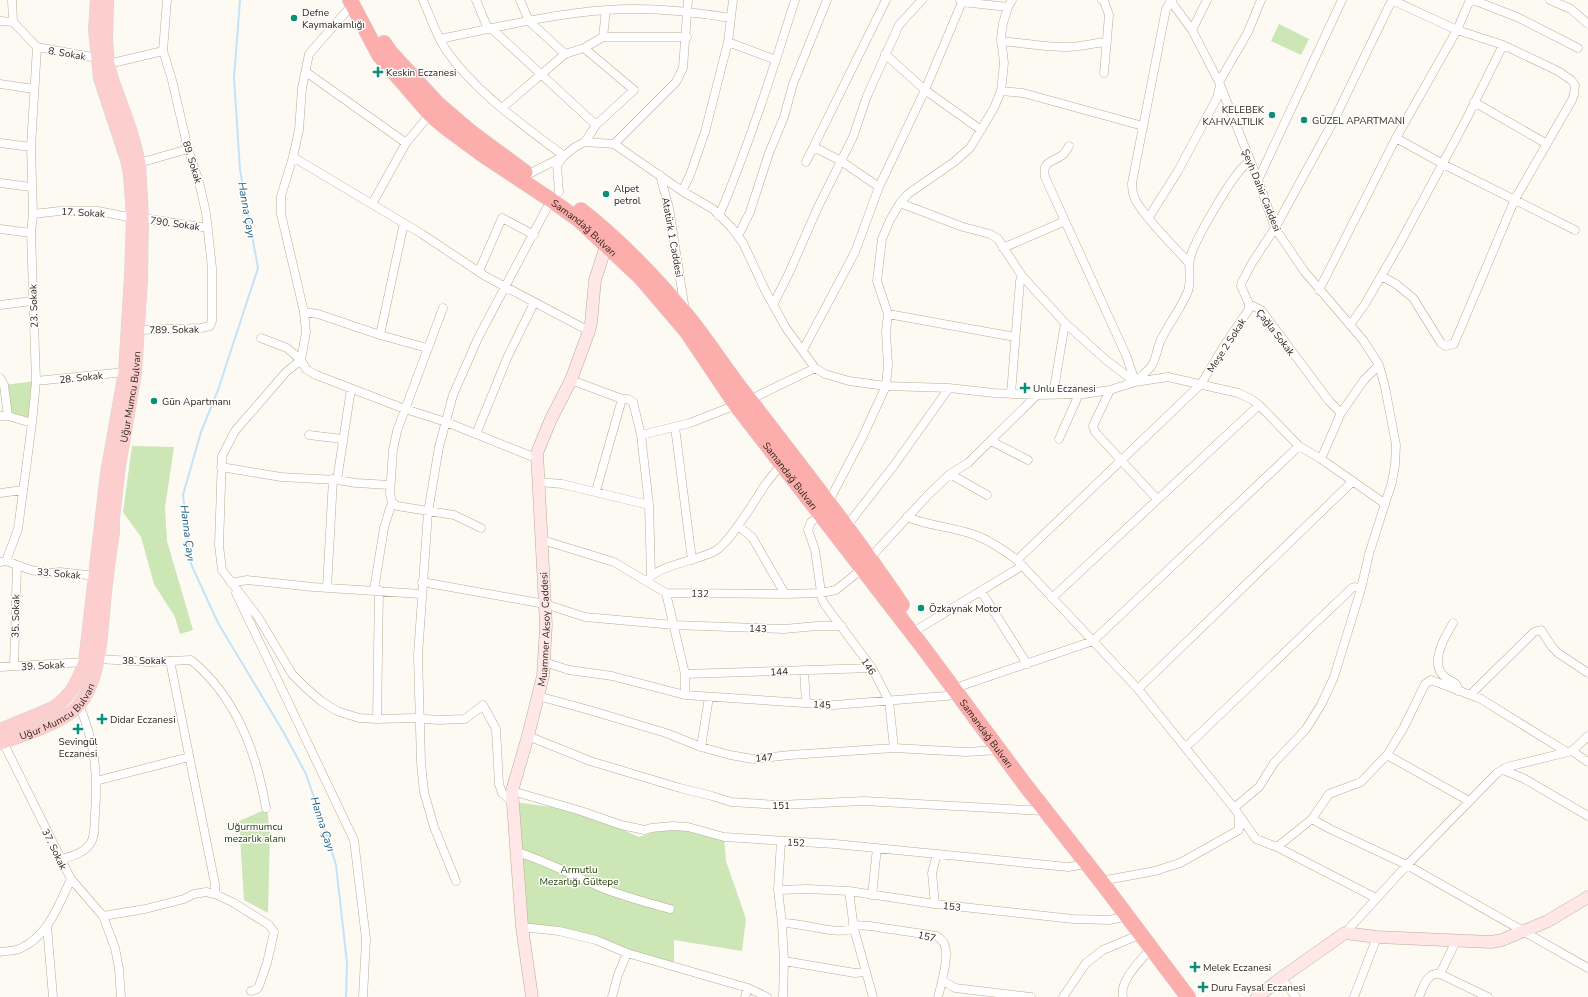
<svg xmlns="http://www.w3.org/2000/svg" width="1588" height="997" font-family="'Nunito Sans',sans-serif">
  <rect width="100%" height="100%" fill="#fdfaf4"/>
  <path fill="#cce6b6" d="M1279,24l30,15 -8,16 -30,-14z
    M36,381l-4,42 -24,-7 -4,-31z
    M132,446l42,1 -9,61 2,33 26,89 -13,4 -5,-17 -21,-33 -13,-47 -18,-25z
    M514,802l67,9 58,26 34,-11 51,11 2,24 20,58 -4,32 -68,-11v26l-78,-26 -74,-13z
    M267,809l3,24 -2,80 -24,-13 -5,-79z"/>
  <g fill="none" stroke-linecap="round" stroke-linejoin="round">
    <path stroke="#c2e3fa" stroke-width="2" d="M240,0l-6,78 6,92 18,98 -40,122 -17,42 -18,63 8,69 27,59 66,110 22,41 16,47 14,44 11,98 -1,34"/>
    <defs>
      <path id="street" d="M12,0l1,22
        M423,0c7,16 13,35 23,50 29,42 77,75 118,106l-35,18
        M476,0l12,29
        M520,0l9,21 36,33
        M960,0l2,2 46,5
        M1102,0l2,1 5,14 -5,58
        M1170,0l22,30 27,52 39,98 17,48 29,43 59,69 16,25 6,22 11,58 -1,20 -3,17 -23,72 -8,35 -27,88 -13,28 -15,24 -32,34 -15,24 -25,21
        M1172,0l-6,9 -34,174c0,6 1,13 4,18 14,23 36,43 53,62
        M1473,0l44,17 61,31
        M1550,0l21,9 17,15
        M352,5l-43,49 -7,34 -3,42 -6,27 -12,39v18l23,98 2,20 -5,28 -15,12 -51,59 -13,25 -3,89 3,25 36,47 34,57 13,13 16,14 16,10 22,7 18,1 38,-1 23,2 27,-1 18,-14 13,24 3,55 3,9 10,9
        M0,21l13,1 24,25 60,11
        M492,29l104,96
        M1192,30l15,-30
        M603,37l3,-27
        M440,39c55,-11 110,-25 166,-29 41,-3 83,1 124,8
        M1001,41c22,2 44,6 66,6 14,0 26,-4 40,-5
        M728,42l48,18
        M584,48l50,42 -38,35 -11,17
        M885,54l40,36 56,40
        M108,64l55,-13
        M306,72l100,71
        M1219,82l29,-50 13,-32
        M0,84l34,5
        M1001,91l22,2 120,33
        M1474,102l73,42
        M502,108l63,-54 19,-6 19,-11h84
        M1396,138l47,26 132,66
        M0,143l31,4
        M614,144l62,-62 7,-14 5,-68
        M1069,146c-2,3 -4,8 -8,10 -10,7 -19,5 -16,21l81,178 9,26
        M814,147l27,14 38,26
        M293,157l129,77 63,42 104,55
        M806,162l80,-162
        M139,163l49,-14
        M660,175l9,33 16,102
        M1258,180l84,-180
        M0,183l31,4
        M682,191l8,-16 15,-43 23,-90 5,-42
        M559,192l-2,-27 7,-9 11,-9 10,-5 29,2 68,47 31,18 18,18 12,16 23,49 20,36 29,40 10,6 24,7 37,5 63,2 45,5 43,2 47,-1 26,-4 25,-8 33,-5 70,16 13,6 8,6 40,41 22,13 63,44
        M900,203l63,24 27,7 8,5 24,37 43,47 41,37 29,22
        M372,204l34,-61 24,-29
        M33,214l27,-3h38l35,7
        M719,216c30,-71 53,-143 76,-216
        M1149,217l29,-46 39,-73 3,-12
        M142,218l66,10
        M0,229l31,4
        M738,236l12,-24 19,-59 15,-36 9,-33 34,-84
        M1003,248l62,-27
        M479,271l23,-53 32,17
        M1381,276l15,8 17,14 28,45 5,3 8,-2 61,-145 57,-99 2,-6 1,-9 -4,-5 -13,-9 -55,-26 -46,-15 -65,-30
        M1319,290l77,-152 61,-108 13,-30
        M1249,304l12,6 68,91 12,12
        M0,305l32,-4
        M773,305l16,-32 29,-66 35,-70 14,-41 32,-71 23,-25
        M443,308l-46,123 -4,19 -3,44 2,8 5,4 57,9 27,13
        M304,312l14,2 62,21 47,13
        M888,314l127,23
        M1350,325l15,-21 34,-59 67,-125 37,-75
        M138,330l63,-2 9,-2 2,-5v-53l-6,-55 -7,-31 -11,-33 -16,-69 -9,-29 4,-51
        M380,335l24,-112
        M261,338l26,10 14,12 5,9 10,6 89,34 41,13 92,37
        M803,350l52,-98 24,-65 46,-97 37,-88
        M0,378l4,7 4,31
        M571,380l51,19 -26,92
        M36,381l89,-9
        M1135,382c5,-5 11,-10 16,-15 5,-7 6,-18 9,-25 8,-18 21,-33 28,-51 4,-12 -1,-24 3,-36 6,-18 44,-86 59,-94
        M1110,390l-17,36 2,6 62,67
        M1011,394l9,-113 2,-5
        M1053,395l12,-72
        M622,399h6l5,3 8,33
        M749,400l66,-32
        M0,416h8l24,7
        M675,427l17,133
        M476,434l32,-78 26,-53
        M309,435l33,4
        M1059,439l20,-45
        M991,441l37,19
        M1321,459l20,-46 23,-33 15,-15
        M221,467l60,10 56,3 19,3 34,2
        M950,474l37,21
        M337,480l14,-91
        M539,482l23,2 87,21
        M0,493l23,-3
        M828,503l34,-65 24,-52 2,-21 -2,-33 2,-18 -11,-33 5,-42 8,-19 10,-17 8,-9 46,-32 16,-14 24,-40 7,-17 3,-28 -3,-25 2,-15 5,-16 4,-7
        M821,514l-10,8 -3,8 7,20 7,49 3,6 47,63 17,33 5,47
        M907,517c24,10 50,10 73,20 14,6 25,14 37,23l121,129 96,119 22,31 21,8 99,51
        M738,526l14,11 33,57
        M846,527l49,-63 54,-76
        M542,540l72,22 52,31 119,1 36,-1 15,-3 26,-21
        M870,558l58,-63 22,-21 18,-11 69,-68
        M1017,560l184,-176 23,-38 25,-37v-5l-8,-18 1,-4 10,-19 23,-35 59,-108 58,-120
        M6,561l12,-32 14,-106 4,-42 -5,-148 2,-19 -2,-67 6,-100
        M0,562l6,-1 25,9 16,3 13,-1 36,4
        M651,575l-2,-70 -8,-70 49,-12 46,-18
        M648,579c14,-15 49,-18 67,-28 14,-7 40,-51 50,-66 5,-7 11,-14 17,-21
        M422,582l123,22 40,13 89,8 110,4 33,-3h25
        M231,583l16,-3 66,7 108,7
        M327,588l6,-109
        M374,590l10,-62 8,-26
        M981,591l46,73
        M236,593l118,247 12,99 -3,58
        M1052,598l207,-193
        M1453,623c-9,15 -25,42 -7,55 6,4 12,4 12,13
        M918,629l104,-63
        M98,659l52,3 41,-2c45,37 65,91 75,148
        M170,661l45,223v10
        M544,662l25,8 43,6 73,19v-21l-19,-81
        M14,666l3,-100
        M0,667l85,-5
        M804,670l2,33
        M685,674l187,-6
        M961,686l132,-45 206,-195
        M1138,689l214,-207
        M1471,694l63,-62 7,-2 11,17 6,6 30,20
        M685,695l149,10 124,-10
        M538,696l51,14 77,23 35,14 29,8 23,4 37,-4 104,-7 72,4 33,-2
        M377,719l2,-129
        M528,736l62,25 90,27 32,8 19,6 48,3 85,-4 181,10
        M701,747l8,-50
        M1186,747l166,-159 3,-1 6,2
        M1572,751l16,11
        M1387,755l82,46
        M1503,770l20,8 65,38
        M96,781l93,-24
        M512,791l69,20 40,14 24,5 6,-2 22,-2 15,1 36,10 111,7 233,23 19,-3
        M1312,819l18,10 77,36 181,103
        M781,841l-3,49 4,33 2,38 -1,36
        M1277,847l35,-28 17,-25 32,-12 26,-27 17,-28 21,-43 6,-4 50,19 84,52
        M517,852c30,9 58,25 88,37 21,8 43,14 65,20
        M60,860c11,-4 23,-6 30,-16 6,-8 4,-20 5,-30 3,-39 0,-72 -16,-109
        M71,879l32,37 12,32 4,21 2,28
        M1106,880l49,-9 25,-8 59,-33v-15
        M456,881l-22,-54 -10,-35 -3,-29 -3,-108 10,-143 11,-65 14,-52 25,-57 73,-138
        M778,890l29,-1 42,2 86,13 138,15 36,1 10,-2 5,-6
        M849,891l5,38 19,68
        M872,895l5,-47
        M935,904l-3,-31 5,-19
        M103,916l42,-7 39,-10 10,-5 12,-2 9,2 19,9 35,22 5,7 -7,31 -8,23 -2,3 -6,2
        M782,923c25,0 48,12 72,6
        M853,925l17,1 67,10c3,3 7,5 8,10 4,10 -4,40 -7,51
        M47,926l6,71
        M522,927l37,4 37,9 31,13 121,35 19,9
        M1345,933l62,-68 90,-92 10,-6 65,-16 16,-15
        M0,952c7,-1 15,-1 21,-4 27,-12 38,-44 50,-69l-68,-137
        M784,961l71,12 10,-1
        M1440,974l16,-33
        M1281,978l15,19
        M942,980l13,8 76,9
        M612,997l6,-22 9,-22
        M745,997l3,-9
        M1063,997l23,-34 17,-13 38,-16
        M1123,997c-4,-17 18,-36 28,-49
        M1354,997l23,-60
        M1419,997c4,-10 8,-25 21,-23l48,23"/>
      <g id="secondary">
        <path id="s1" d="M532,997l-10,-70 -10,-136 16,-55 15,-60 3,-51 -9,-172 14,-34 20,-39 18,-49 2,-8 4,-43 11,-34"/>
        <path d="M1257,997l24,-19 64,-45 32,4 114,5 11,-2 46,-19 40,-24"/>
      </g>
      <g id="primary">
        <path d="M0,730l53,-22c19,-13 24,-25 32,-46l22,-189 18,-101 6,-97 2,-57 -3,-44 -3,-14 -27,-82 -5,-48 2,-30"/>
        <path id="s2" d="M0,743c21,-7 65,-21 79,-38 23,-28 22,-78 26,-112 2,-20 5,-41 8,-61v-13l6,-53 16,-93 6,-94 1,-61 -3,-55 -8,-31 -19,-53 -4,-15 -2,-23 1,-41"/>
      </g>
      <g id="highway">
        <path id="s3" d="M350,0l29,55 51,59 15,13 38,28 68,45 28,20 62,58 46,54 49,73 186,241 104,140 77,98 85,113"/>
        <path d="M384,43l7,10 47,51 34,29 53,39"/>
        <path d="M581,210c38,30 72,65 103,102 23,27 42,59 65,87 52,68 105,135 153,206"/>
      </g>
    </defs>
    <use href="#street" stroke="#bbac8f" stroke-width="9"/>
    <use href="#secondary" stroke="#bbac8f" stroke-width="13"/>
    <use href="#primary" stroke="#d9d8d6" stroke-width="14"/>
    <use href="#highway" stroke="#d9d8d6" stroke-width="16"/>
    <use href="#street" stroke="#fff" stroke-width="8"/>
    <use href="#secondary" stroke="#fee7e6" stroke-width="12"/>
    <use href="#primary" stroke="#fdcece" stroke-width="13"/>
    <use href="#highway" stroke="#fcaead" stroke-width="15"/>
  </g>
  <g fill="#0b8f77" stroke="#fff" stroke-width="1.5">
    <circle cx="294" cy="18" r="4"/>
    <path d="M376 66h4v4h4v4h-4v4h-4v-4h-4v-4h4z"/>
    <circle cx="1272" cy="115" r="4"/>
    <circle cx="1304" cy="120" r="4"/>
    <circle cx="606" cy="194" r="4"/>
    <path d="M1023 382h4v4h4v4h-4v4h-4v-4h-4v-4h4z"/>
    <circle cx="154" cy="401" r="4"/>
    <circle cx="921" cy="608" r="4"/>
    <path d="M100 713h4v4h4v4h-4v4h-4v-4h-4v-4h4z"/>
    <path d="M76 723h4v4h4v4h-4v4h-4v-4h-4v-4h4z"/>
    <path d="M1193 961h4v4h4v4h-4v4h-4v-4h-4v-4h4z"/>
    <path d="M1201 981h4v4h4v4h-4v4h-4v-4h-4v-4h4z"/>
  </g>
  <g text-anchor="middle" stroke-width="3" stroke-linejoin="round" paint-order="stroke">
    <g font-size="10" fill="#2c261a" stroke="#fff" text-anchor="start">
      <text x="302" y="16">Defne<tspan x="302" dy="12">Kaymakamlığı</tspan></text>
      <text x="386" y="76">Keskin Eczanesi</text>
      <text x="1264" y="113" text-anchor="end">KELEBEK<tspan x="1264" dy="12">KAHVALTILIK</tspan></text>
      <text x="1312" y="124">GÜZEL APARTMANI</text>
      <text x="614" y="192">Alpet<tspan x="614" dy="12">petrol</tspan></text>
      <text x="1033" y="392">Unlu Eczanesi</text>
      <text x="162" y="405">Gün Apartmanı</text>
      <text x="929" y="612">Özkaynak Motor</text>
      <text x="110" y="723">Didar Eczanesi</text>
      <text x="78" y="745" text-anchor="middle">Sevingül<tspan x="78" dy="12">Eczanesi</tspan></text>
      <text x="1203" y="971">Melek Eczanesi</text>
      <text x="1211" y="991">Duru Faysal Eczanesi</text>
    </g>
    <g font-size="10" fill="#2c261a" stroke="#fff">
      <text transform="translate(67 53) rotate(10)" y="4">8. Sokak</text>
      <text transform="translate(193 162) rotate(73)" y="4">89. Sokak</text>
      <text transform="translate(1262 190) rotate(68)" y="4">Şeyh Dahir Caddesi</text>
      <text transform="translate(83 212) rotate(3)" y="4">17. Sokak</text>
      <text transform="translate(175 223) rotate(8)" y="4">790. Sokak</text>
      <text dy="4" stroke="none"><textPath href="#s3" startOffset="332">Samandağ Bulvarı</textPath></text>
      <text transform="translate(673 237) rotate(80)" y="4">Atatürk 1 Caddesi</text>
      <text transform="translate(33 306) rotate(-92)" y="4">23. Sokak</text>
      <text transform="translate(174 329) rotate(-1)" y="4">789. Sokak</text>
      <text transform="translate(1276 332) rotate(52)" y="4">Çağla Sokak</text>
      <text transform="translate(1226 345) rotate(-57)" y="4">Meşe 2 Sokak</text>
      <text transform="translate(81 377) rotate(-6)" y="4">28. Sokak</text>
      <text dy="4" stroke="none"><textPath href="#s2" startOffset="403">Uğur Mumcu Bulvarı</textPath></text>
      <text dy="4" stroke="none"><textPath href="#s3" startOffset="656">Samandağ Bulvarı</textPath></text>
      <text transform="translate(59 573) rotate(5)" y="4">33. Sokak</text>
      <text transform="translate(700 593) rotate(1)" y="4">132</text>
      <text transform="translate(15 616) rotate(-89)" y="4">35. Sokak</text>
      <text transform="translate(758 628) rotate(2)" y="4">143</text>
      <text dy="4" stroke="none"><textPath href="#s1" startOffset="373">Muammer Aksoy Caddesi</textPath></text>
      <text x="144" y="664">38. Sokak</text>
      <text transform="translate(43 665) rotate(-3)" y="4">39. Sokak</text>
      <text transform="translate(869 666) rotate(57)" y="4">146</text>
      <text transform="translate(779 671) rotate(-3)" y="4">144</text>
      <text transform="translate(822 704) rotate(3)" y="4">145</text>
      <text dy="4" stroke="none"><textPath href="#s2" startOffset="67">Uğur Mumcu Bulvarı</textPath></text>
      <text dy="4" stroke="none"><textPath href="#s3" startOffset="980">Samandağ Bulvarı</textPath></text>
      <text transform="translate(764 757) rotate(-5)" y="4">147</text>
      <text x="781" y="809">151</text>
      <text transform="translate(796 842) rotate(3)" y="4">152</text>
      <text transform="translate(55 849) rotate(64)" y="4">37. Sokak</text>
      <text transform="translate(952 906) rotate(7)" y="4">153</text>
      <text transform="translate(927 936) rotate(13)" y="4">157</text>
    </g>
    <g font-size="10" fill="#253e03" stroke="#fff">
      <text x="255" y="830">Uğurmumcu<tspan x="255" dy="12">mezarlık alanı</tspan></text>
      <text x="579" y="873">Armutlu<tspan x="579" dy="12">Mezarlığı Gültepe</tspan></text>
    </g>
    <g font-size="11" font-style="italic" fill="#1a5b80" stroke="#fff">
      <text transform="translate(247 210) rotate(80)" y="4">Hanna Çayı</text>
      <text transform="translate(188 533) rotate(83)" y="4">Hanna Çayı</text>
      <text transform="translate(323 824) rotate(72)" y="4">Hanna Çayı</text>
    </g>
  </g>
</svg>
